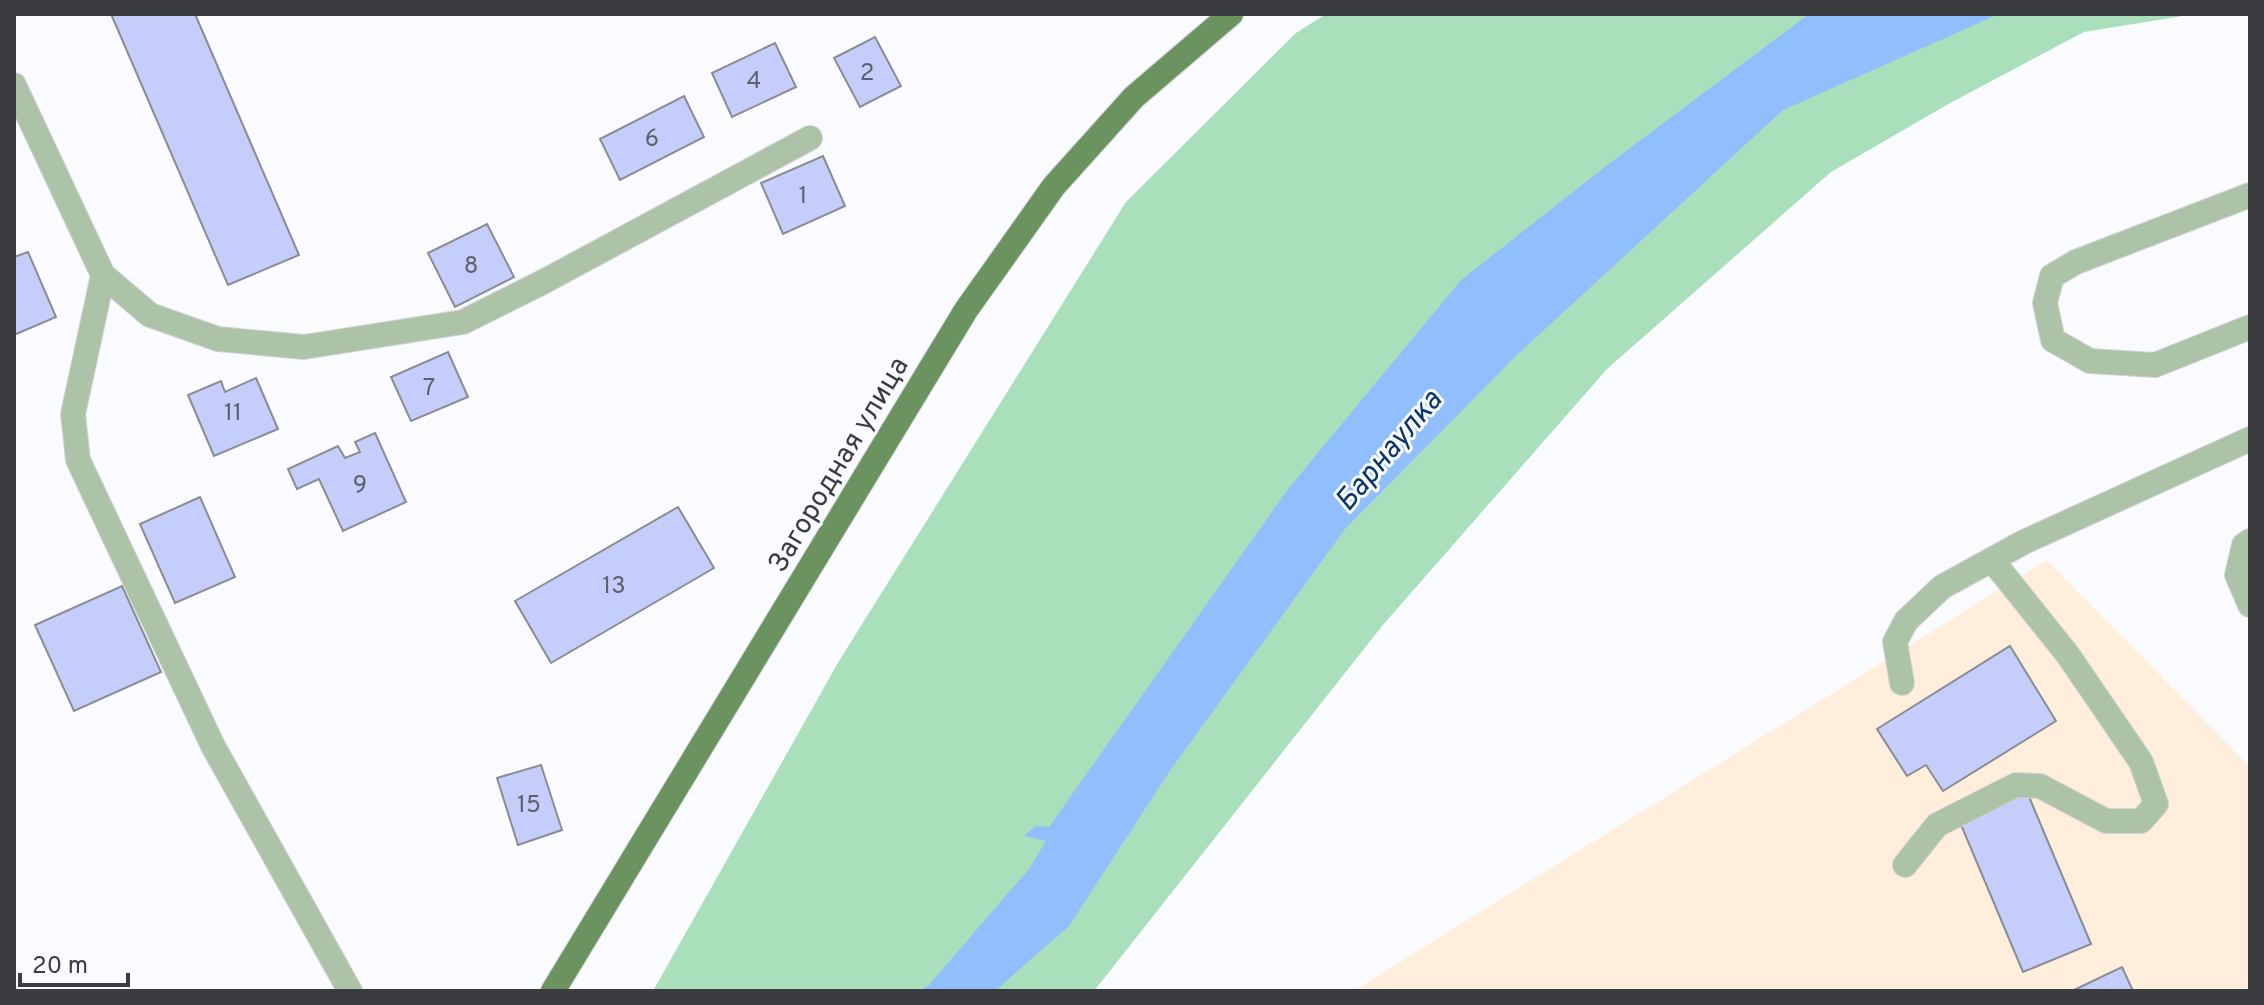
<svg xmlns="http://www.w3.org/2000/svg" width="2264" height="1005" font-family="Overpass,sans-serif">
  <rect width="100%" height="100%" fill="#fafbfe"/>
  <path fill="#feeedb" d="M2047,560l203,207v224h-897z"/>
  <path fill="#aadfbc" d="M1326,14h869l-111,18 -134,71 -119,69 -224,197 -225,257 -288,365h-441l186,-330 287,-459 170,-169z"/>
  <path fill="#91befd" d="M1809,14h190l-216,96 -266,245 -172,174 -176,243 -100,154 -74,65h-76l10,-6 100,-116 17,-28 -22,-5 11,-10 14,1 239,-338 173,-209 145,-114z"/>
  <path fill="#c5cefa" stroke="#8a8c93" stroke-width="2" d="M111,14h84l104,241 -71,30z
    M875,37l26,49 -41,21 -26,-49z
    M775,43l21,44 -64,30 -20,-44z
    M684,96l20,41 -84,43 -20,-41z
    M823,156l22,50 -62,28 -22,-51z
    M487,224l27,53 -59,30 -27,-54z
    M28,252l28,65 -42,18v-78z
    M448,352l20,45 -57,24 -20,-44z
    M256,378l22,51 -64,27 -26,-61 33,-14 4,11z
    M375,433l31,69 -63,29 -24,-52 -22,10 -9,-20 50,-23 7,12 15,-6 -5,-10z
    M200,497l35,80 -60,26 -35,-79z
    M678,507l36,61 -163,95 -36,-62z
    M122,586l39,86 -87,39 -39,-86z
    M2010,646l46,75 -113,70 -17,-26 -19,11 -30,-47z
    M541,765l21,65 -44,15 -21,-67z
    M2027,792l64,152 -68,28 -64,-152z
    M2122,967l11,24h-61z"/>
  <g fill="none" stroke-linecap="round" stroke-linejoin="round">
    <defs>
      <path id="minor" d="M14,85l89,190 47,40 68,24 86,8 159,-25 80,-40 267,-144
        M2250,195l-174,67 -24,14 -7,27 8,37 37,21 65,4 95,-38
        M103,275l-30,139 5,46 135,286 137,245
        M2250,541l-6,4 -7,30 13,30
        M1902,683l-7,-41 11,-21 36,-34 82,-45 226,-103
        M1905,865l32,-40 79,-40 24,1 66,35h35l15,-17 -15,-42 -73,-107 -76,-95"/>
      <path id="major" d="M553,991l413,-681 88,-124 80,-89 97,-83"/>
    </defs>
    <use href="#minor" stroke="#d4d5d8" stroke-width="26"/>
    <use href="#major" stroke="#d4d5d8" stroke-width="26"/>
    <use href="#minor" stroke="#adc3a7" stroke-width="24"/>
    <use href="#major" stroke="#6b9360" stroke-width="24"/>
  </g>
  <g text-anchor="middle" stroke-width="6" stroke-linejoin="round" paint-order="stroke">
    <g font-size="24" fill="#5e606e">
      <text x="867" y="80">2</text>
      <text x="754" y="88">4</text>
      <text x="652" y="146">6</text>
      <text x="803" y="203">1</text>
      <text x="471" y="273">8</text>
      <text x="429" y="395">7</text>
      <text x="233" y="420">11</text>
      <text x="360" y="492">9</text>
      <text x="614" y="593">13</text>
      <text x="529" y="812">15</text>
    </g>
    <g font-size="28" fill="#3b3c3f" stroke="#fafbfe">
      <text transform="translate(837 464) rotate(-59)" y="10">Загородная улица</text>
    </g>
    <g font-size="30" font-style="italic" fill="#09356c" stroke="#fafbfe">
      <text transform="translate(1388 450) rotate(-50)" y="10">Барнаулка</text>
    </g>
  </g>
  <rect width="2264" height="1005" fill="none" stroke="#3b3c3f" stroke-width="32"/>
  <path d="M20 973v12h108v-12" fill="none" stroke="#3b3c3f" stroke-width="4"/>
  <text x="32" y="973" font-size="24" fill="#3b3c3f" stroke="#fafbfe" stroke-width="6" paint-order="stroke">20 m</text>
</svg>
